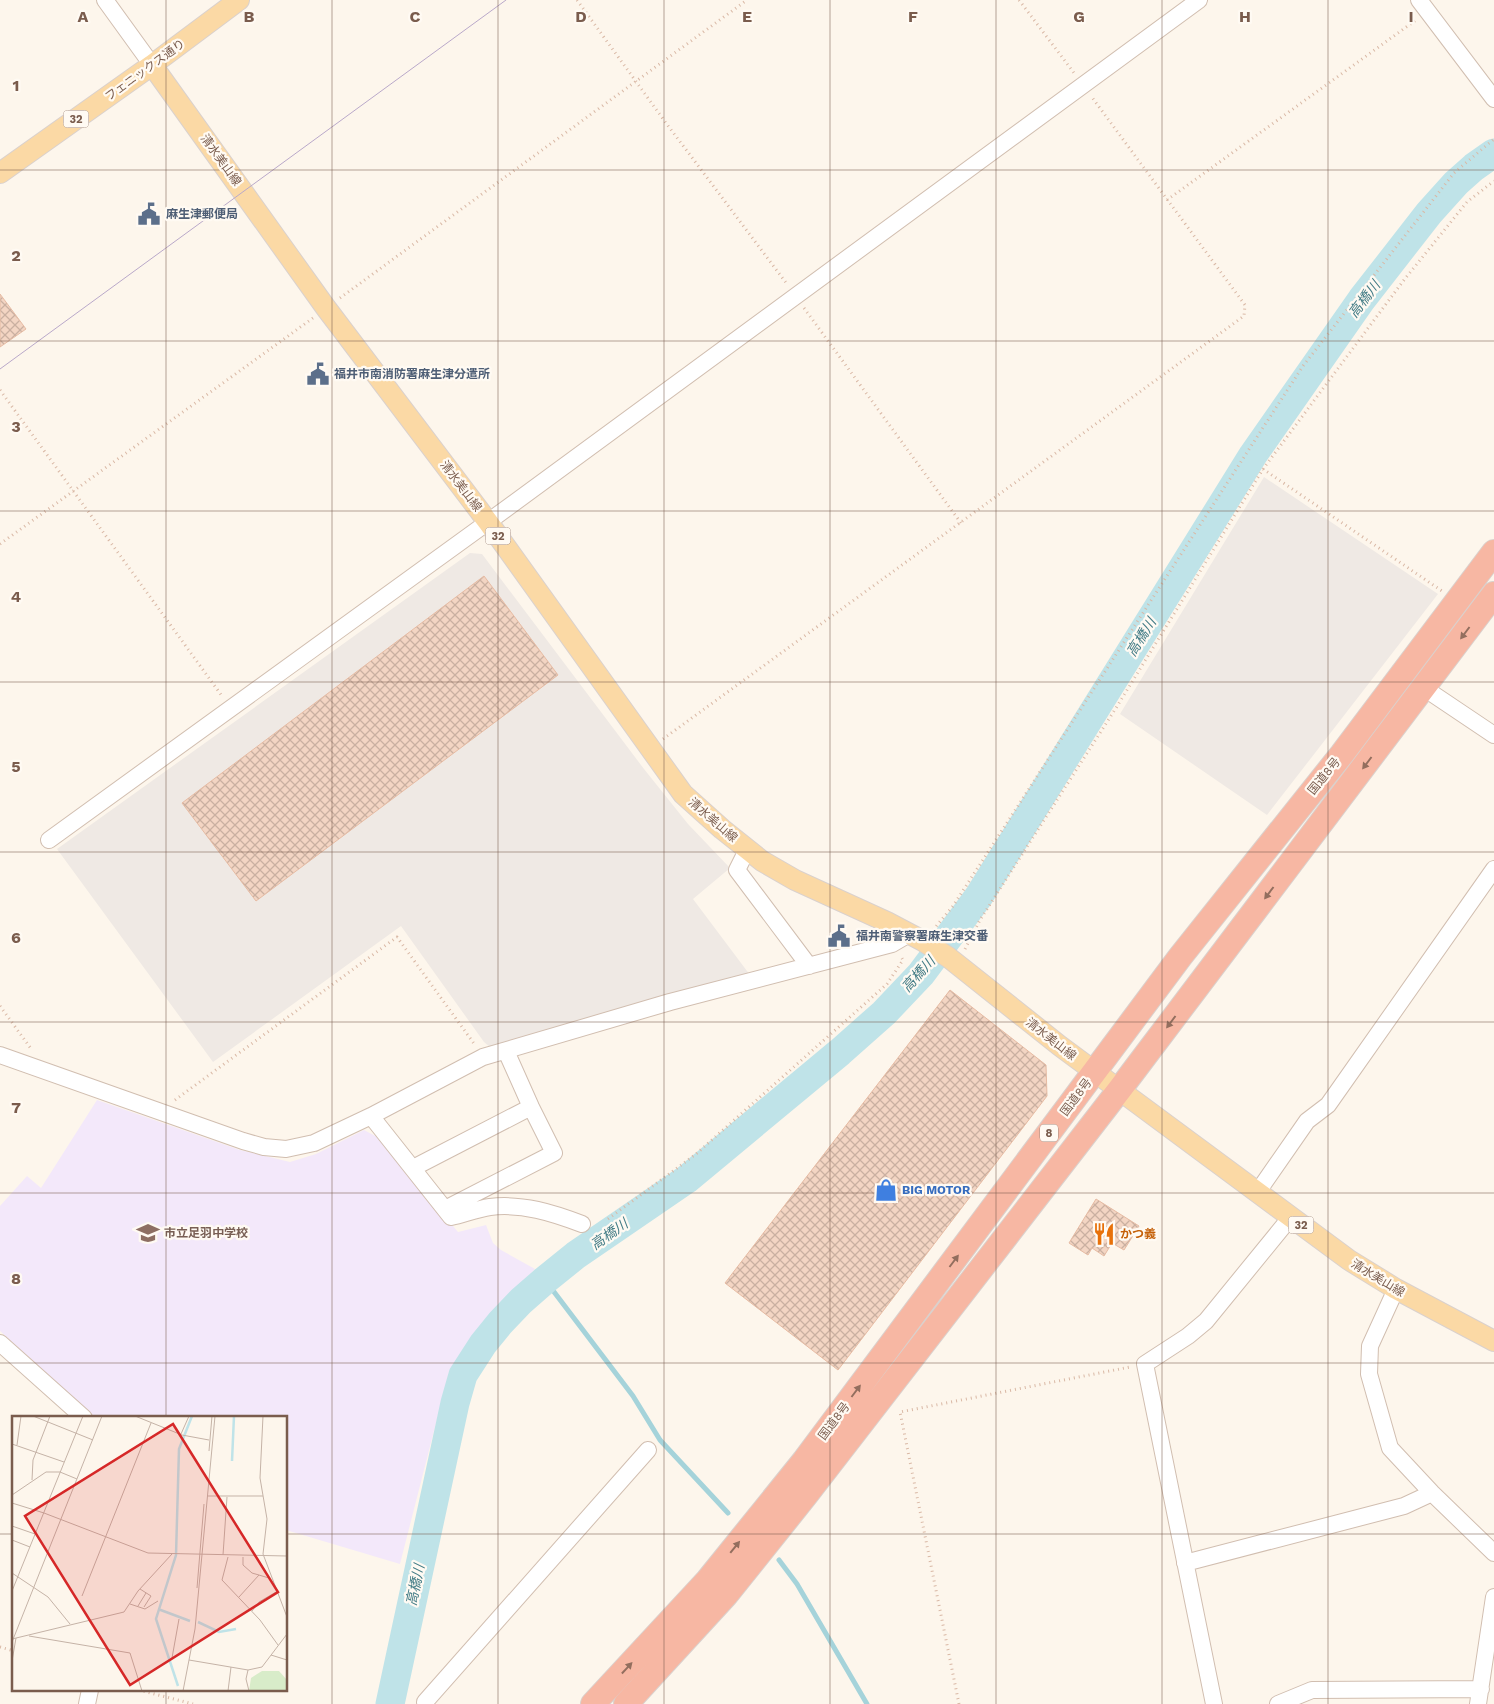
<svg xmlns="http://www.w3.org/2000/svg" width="1494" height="1704" font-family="'Work Sans','Noto Sans JP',sans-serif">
  <defs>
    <pattern id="building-cross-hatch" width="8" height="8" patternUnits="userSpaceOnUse" patternTransform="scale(1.25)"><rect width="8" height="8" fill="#f3d5c3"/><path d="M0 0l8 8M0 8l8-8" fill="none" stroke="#cab0a1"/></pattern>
  </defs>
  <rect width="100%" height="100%" fill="#fdf6ec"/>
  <path fill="#efe9e4" d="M1264,477l174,117 -171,221 -147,-101z
    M470,553l12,1 162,215 44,55 42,44 -37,31 57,76 -259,73 -7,-6 -83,-116 -188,136 -156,-213z"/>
  <path fill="#f3e8fa" d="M97,1100l143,50 50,12 26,-8 48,-24 17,9 77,93 28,-7 7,18 8,7 34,19 -53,55 -33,48 -49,192 -114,-34v-112h-190l-96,-87v-125l27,-30 14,12z"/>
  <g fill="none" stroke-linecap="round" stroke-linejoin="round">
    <path stroke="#a5d3da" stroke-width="5" d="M545,1280l88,116 27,44 68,73
      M779,1560l18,24 70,120"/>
    <path stroke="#bfe3e8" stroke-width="29" d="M390,1704l65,-301 8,-28 20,-31 17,-21 21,-22 24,-21 31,-25 111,-76 153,-127 44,-39 37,-39 58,-78 274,-441 109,-156 67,-86 27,-30 18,-16 20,-14"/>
  </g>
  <path fill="url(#building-cross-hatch)" stroke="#e6bba3" d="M0,294l26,35 -26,18z
    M484,576l74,99 -302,226 -74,-98z
    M950,990l96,75 1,31 -209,274 -113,-87z
    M1096,1199l43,27 -15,24 -12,-7 -8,13 -12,-8 -4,7 -19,-12z"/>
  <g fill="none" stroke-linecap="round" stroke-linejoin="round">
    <defs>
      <path id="minor" d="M105,0l47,65
        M1419,0l75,99
        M1424,688l70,47
        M49,840l439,-318 711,-522
        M747,850l-10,20 72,96
        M0,1055l243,86 21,6 22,2 28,-6 57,-27 112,-59 187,-55 222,-58 17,-10
        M371,1116l80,101c13,-3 26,-8 39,-10 32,-4 63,6 92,17
        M413,1168l118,-61
        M1257,1193l50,-72 21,-16 166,-236
        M445,1209l109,-56 -23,-46 -25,-56
        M1396,1289l-26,57 -1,28 21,74 42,45 62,60
        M0,1343l84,75
        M1185,1563l219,-57 28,-13
        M425,1702l223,-252
        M87,1704l3,-14
        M1214,1704l-69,-340 43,-28 18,-15 84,-103
        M1278,1704l34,-14 169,-1
        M1478,1704l16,-107"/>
      <path id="major" d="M152,65l174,243 162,214 195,272 39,35 40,32 33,19 92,42 36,19 25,16 112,89 289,214 47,29 98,52
        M0,173l152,-108 87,-65"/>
      <path id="highway" d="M593,1704l115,-124 96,-119 376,-504 162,-203 152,-202
        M626,1704l100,-109 80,-100 314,-406 374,-495"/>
    </defs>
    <use href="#minor" stroke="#d1beb0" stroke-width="18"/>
    <use href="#major" stroke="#dad1cd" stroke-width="22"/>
    <use href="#highway" stroke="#dad1cd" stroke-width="26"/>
    <path stroke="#d9b8a5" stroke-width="3" stroke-dasharray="1 4" stroke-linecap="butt" d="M577,0l89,123 121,161
      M1019,0l55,73
      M1167,200l249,-180
      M340,298l407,-298
      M804,308l157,215
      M0,390l222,306
      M1263,469l179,122
      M0,544l313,-226
      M663,739l581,-423 1,-11 -154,-209
      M933,930l20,-24 350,-540 151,-193 40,-34
      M965,949l15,-29 136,-212 147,-239 141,-189 63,-78 27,-21
      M0,1006l32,44
      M175,1100l222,-163 78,108
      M608,1219l88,-65 191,-170 16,-24 -3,-5
      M0,1647l14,4
      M139,1690l54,14
      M959,1704l-59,-292 230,-45"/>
    <use href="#minor" stroke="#fff" stroke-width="16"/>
    <use href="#major" stroke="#fbd9a5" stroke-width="20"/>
    <use href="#highway" stroke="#f7b7a3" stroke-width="24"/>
    <path stroke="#b9a8c9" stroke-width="1" d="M0,369l506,-369"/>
  </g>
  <defs><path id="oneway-solid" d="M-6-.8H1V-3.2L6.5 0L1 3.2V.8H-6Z" transform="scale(1.25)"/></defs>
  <g fill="#936e5e">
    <use href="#oneway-solid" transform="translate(1465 633) rotate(127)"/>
    <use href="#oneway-solid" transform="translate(1367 763) rotate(127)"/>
    <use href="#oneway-solid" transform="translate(1269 893) rotate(127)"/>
    <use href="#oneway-solid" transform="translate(1171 1022) rotate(127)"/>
    <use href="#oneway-solid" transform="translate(954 1261) rotate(-53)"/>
    <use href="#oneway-solid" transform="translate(856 1391) rotate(-53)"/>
    <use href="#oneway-solid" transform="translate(735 1547) rotate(-51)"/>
    <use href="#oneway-solid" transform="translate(627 1668) rotate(-47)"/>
  </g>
  <path fill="none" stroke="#7a5c4d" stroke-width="1" stroke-opacity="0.55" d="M166,0v1418M332,0v1704M498,0v1704M664,0v1704M830,0v1704M996,0v1704M1162,0v1704M1328,0v1704M0,170h1494M0,341h1494M0,511h1494M0,682h1494M0,852h1494M0,1022h1494M0,1193h1494M0,1363h1494M0,1534h14M286,1534h1208M166,1690v14"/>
  <defs>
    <symbol id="civic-bare" viewBox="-9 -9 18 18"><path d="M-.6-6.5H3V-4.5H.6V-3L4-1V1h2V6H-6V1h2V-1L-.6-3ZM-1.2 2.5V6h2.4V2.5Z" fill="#5c6f8a" stroke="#fffaf3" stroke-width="2.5" paint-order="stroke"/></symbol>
    <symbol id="shop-bare" viewBox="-9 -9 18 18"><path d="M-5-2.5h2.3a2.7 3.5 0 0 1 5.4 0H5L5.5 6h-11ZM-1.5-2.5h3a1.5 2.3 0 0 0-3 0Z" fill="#3f7fe0" stroke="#fffaf3" stroke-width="2.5" paint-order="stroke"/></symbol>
    <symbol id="school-bare" viewBox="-9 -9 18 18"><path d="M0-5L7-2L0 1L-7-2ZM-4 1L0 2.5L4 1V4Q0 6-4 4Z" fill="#8d6e63" stroke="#fffaf3" stroke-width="2.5" paint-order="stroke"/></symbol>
    <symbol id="restaurant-bare" viewBox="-9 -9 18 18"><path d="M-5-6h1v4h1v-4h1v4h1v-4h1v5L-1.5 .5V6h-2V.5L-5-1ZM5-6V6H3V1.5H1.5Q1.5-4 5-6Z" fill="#e8710a" stroke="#fffaf3" stroke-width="2.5" paint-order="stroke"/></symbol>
  </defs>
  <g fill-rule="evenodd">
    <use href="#civic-bare" x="133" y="198" width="32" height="32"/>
    <use href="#civic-bare" x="302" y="358" width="32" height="32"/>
    <use href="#civic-bare" x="823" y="920" width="32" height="32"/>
    <use href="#shop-bare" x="870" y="1174" width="32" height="32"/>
    <use href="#school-bare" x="132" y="1217" width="32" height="32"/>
    <use href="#restaurant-bare" x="1088" y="1218" width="32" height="32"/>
  </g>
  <g text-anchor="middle" stroke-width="4.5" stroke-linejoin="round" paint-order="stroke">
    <g fill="#fffaf3" stroke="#a28b7f" stroke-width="1">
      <rect x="63.5" y="110.5" width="25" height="17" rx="4"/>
      <rect x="485.5" y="527.5" width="25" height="17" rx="4"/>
      <rect x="1040" y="1124.5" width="18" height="17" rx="4"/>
      <rect x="1288.5" y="1216.5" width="25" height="17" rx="4"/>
    </g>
    <g font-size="11" font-weight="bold" fill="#7a5c4d">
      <text x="76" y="123">32</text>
      <text x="498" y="540">32</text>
      <text x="1049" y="1137">8</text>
      <text x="1301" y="1229">32</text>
    </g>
    <g font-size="12" fill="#7a5c4d" stroke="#fffaf3">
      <text transform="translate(145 70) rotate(-36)" y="4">フェニックス通り</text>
      <text transform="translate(221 160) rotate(54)" y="4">清水美山線</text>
      <text transform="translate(461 486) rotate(53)" y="4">清水美山線</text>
      <text transform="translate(1324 776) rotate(-51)" y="4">国道8号</text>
      <text transform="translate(713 820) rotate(41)" y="4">清水美山線</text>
      <text transform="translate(1051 1039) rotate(38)" y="4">清水美山線</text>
      <text transform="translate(1076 1097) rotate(-53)" y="4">国道8号</text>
      <text transform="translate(1378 1278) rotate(31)" y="4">清水美山線</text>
      <text transform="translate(834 1421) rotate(-53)" y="4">国道8号</text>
    </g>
    <g font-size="12" font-weight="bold" fill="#4e5e75" stroke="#fffaf3" text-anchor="start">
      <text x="166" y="218">麻生津郵便局</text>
      <text x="334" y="378">福井市南消防署麻生津分遣所</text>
      <text x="856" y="940">福井南警察署麻生津交番</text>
    </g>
    <g font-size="12" font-weight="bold" fill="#366cbe" stroke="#fffaf3" text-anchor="start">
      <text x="902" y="1194">BIG MOTOR</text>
    </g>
    <g font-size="12" font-weight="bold" fill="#785e54" stroke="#fffaf3" text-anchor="start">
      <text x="164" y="1237">市立足羽中学校</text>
    </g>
    <g font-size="12" font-weight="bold" fill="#c56008" stroke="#fffaf3" text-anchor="start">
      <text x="1120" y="1238">かつ義</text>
    </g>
    <g font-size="14" font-style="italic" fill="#437c86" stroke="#fffaf3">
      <text transform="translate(1364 299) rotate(-53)" y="5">高橋川</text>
      <text transform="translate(1141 637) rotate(-58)" y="5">高橋川</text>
      <text transform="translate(918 974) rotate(-48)" y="5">高橋川</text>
      <text transform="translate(609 1234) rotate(-35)" y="5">高橋川</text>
      <text transform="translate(415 1585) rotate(-78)" y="5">高橋川</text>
    </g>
  </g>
  <g transform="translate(12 1416)">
    <rect width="275" height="275" fill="#fdf6ec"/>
    <path d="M250,255h17l8,9v11h-38l2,-13z" fill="#d8ecc9"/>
    <path fill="none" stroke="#bfe3e8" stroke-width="2.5" d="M220,45l2,-45M146,193l32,12M186,206l21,10 17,-3M166,270l-22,-67 20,-64 3,-106 13,-33"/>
    <path fill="none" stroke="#c5b3a7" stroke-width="1" d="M21,0l60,24M123,0l47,19 27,5M251,0l-3,62 7,41 -4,35 24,63M169,18l8,-18M0,28l52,18M5,29l4,-29M197,35l3,-35M20,64l1,-20 17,-44M0,79l34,-23h14l17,7M196,80h55M0,87l32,10M32,97l104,40 139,3M0,110l23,8M0,124l18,7M211,139l4,-58M216,141l-6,23 38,40 18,25M231,141v8l9,8 17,5M0,157l36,24 22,27M185,172l7,-84M128,173l11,7 -7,11M0,175l71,-175M70,180l69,-173M227,181l20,-22M118,188l15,5 13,-8M126,190l8,-13M240,195l7,-9 17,-10M17,220l101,17 12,38M0,223l112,-27 14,-21 34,-37M0,226l90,-226M259,239l16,5M160,242l7,-39M177,244l59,10 14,-3 25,-33M0,245l4,-23M236,254l-2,9 3,12M171,275l12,-62 20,-213M216,275l3,-24"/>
    <path fill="#d62828" fill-opacity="0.15" stroke="#d62828" stroke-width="2.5" d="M161,8l105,168 -148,93 -105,-169z"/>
    <rect width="275" height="275" fill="none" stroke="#7a5c4d" stroke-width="2.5"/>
  </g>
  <g font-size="16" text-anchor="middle" font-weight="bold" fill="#7a5c4d" stroke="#fffaf3" stroke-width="4.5" stroke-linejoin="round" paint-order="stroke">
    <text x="83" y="22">A</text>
    <text x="249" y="22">B</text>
    <text x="415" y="22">C</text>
    <text x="581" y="22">D</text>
    <text x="747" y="22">E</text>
    <text x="913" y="22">F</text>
    <text x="1079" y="22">G</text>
    <text x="1245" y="22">H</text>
    <text x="1411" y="22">I</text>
    <text x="16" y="91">1</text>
    <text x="16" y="261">2</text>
    <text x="16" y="432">3</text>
    <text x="16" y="602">4</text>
    <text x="16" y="772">5</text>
    <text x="16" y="943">6</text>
    <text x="16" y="1113">7</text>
    <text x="16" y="1284">8</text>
  </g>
</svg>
